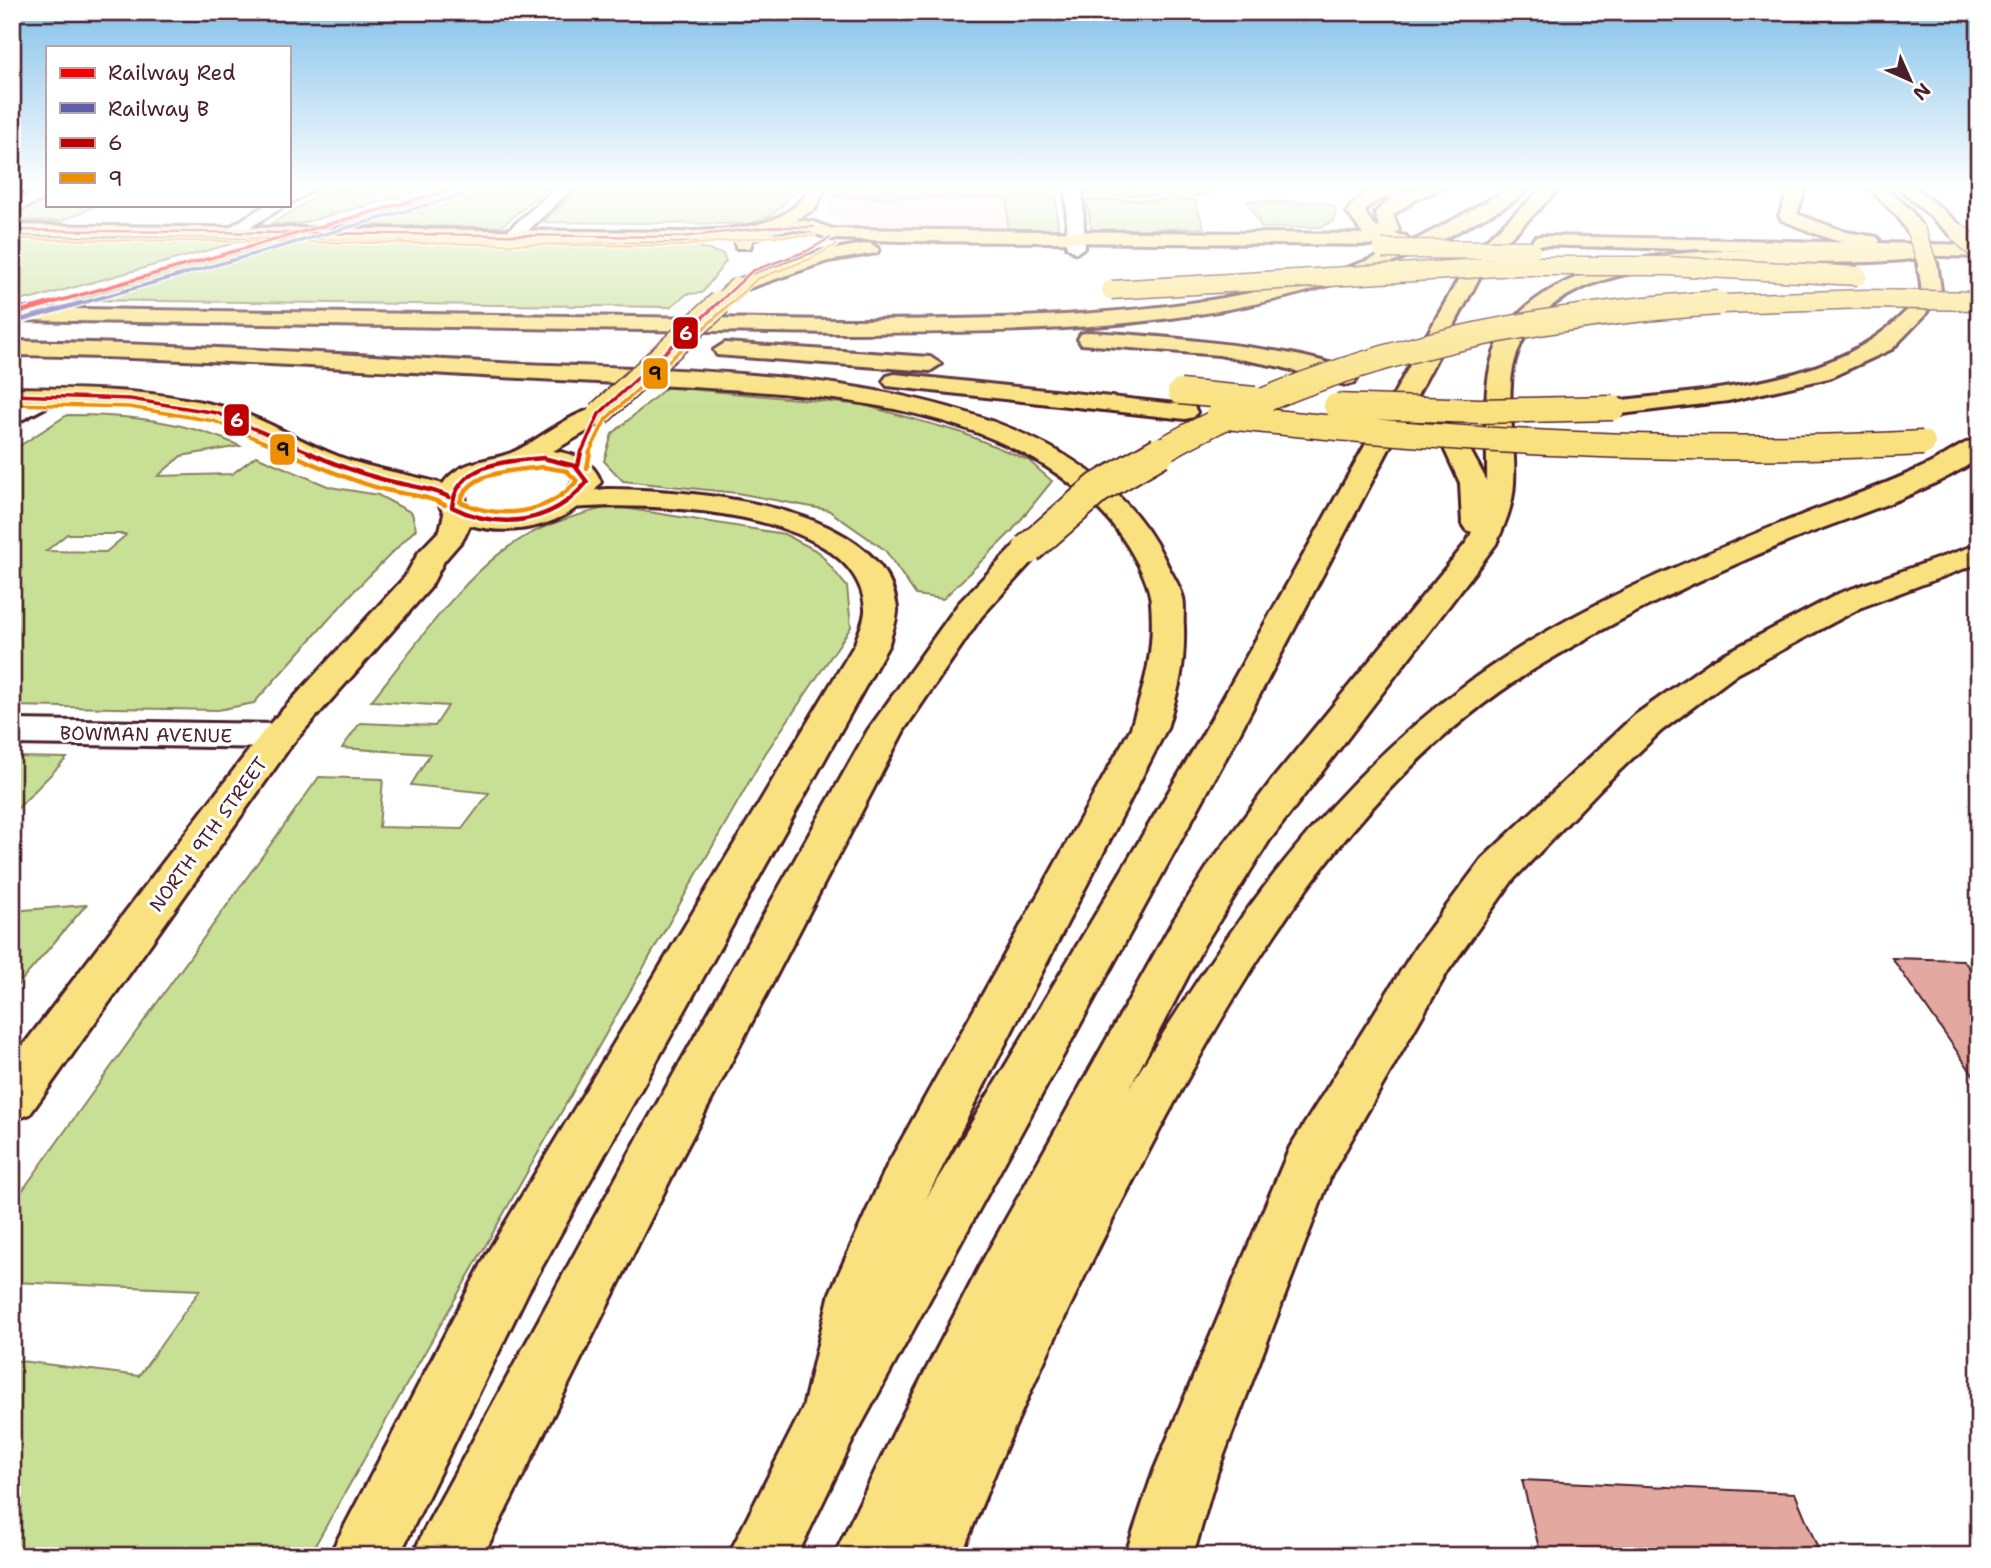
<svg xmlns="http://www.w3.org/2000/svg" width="1991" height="1568" font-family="'Shantell Sans',sans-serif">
  <rect width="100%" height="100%" fill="#fff"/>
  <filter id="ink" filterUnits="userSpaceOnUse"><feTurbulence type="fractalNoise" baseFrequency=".0143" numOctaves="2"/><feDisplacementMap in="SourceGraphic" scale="14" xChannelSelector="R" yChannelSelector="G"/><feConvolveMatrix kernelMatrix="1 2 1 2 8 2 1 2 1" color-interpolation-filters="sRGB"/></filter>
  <g filter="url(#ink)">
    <path fill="#f7e5e3" d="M834,197l174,1 -1,32 -157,-2 -13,-4 -11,-12z"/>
    <path fill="#c8e096" stroke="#898060" stroke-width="2" fill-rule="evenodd" d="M388,187h45l-134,37h-28l58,-35 45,1z
      M469,187h79l-47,40 -165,-2z
      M580,187h221l-29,28 -21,9 -208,-2z
      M840,187h215l3,43h-51l1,-32 -174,-1z
      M1087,187h120l4,9 -123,-1z
      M47,198v7h51l-36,16h-50v-7z
      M1087,200h108l9,28 -113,2z
      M1247,201l74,1 15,6 -2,13 -13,6 -59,1z
      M12,238l230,3 -210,58h-20z
      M277,241l423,3 1,4 22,6 3,7 -24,32 -15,1 -17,13 -597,-7z
      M667,387l196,18 97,27 68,28 24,21 -41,51 -68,67 -27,-4 -31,-45 -57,-40 -91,-17 -114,-12 -19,-20 8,-27z
      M67,415c60,0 117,5 173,31l-59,10 -23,20 74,-2 24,-18 74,31 48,8 34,18 4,16 -61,61 -101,113 -36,7 -206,-4v-255zM67,534h58l1,1 -20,17 -60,-1z
      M612,506l172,28 35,18 28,35 4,40 -86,127 -456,802h-297v-196l127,16 61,-86 -188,-8v-77l307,-428 64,2 -4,48 83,2 27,-36 -78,-8 19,-31 -88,-6 18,-25 75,3 13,-20 -77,-5c41,-50 94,-130 150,-162 28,-17 60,-25 91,-33z
      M12,757l55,1 -55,56z
      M86,905l-74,87v-81z"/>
    <path fill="#e3a9a1" stroke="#4a1f2b" stroke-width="2" d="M1892,958l71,2 16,20v103z
      M1522,1480l273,13 26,63h-280z"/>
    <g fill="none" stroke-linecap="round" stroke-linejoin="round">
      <defs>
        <path id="minor" d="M47,187v11l-35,15v-11z
          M299,187h19l-29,17v-12z
          M557,187h17l-57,54h-12l-3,-4 3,-4z
          M1066,187h16l3,60 -9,6 -9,-6z
          M1363,187h27l25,5 2,4 -8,5 -44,-11z
          M266,205h20l-51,32h-12l-3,-4z
          M48,389l9,2 3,5 -3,5 -45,24v-18z
          M12,720l267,4 13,4 5,8 -5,8 -13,4 -267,-4z"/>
        <path id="major" d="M810,187h16l-11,22 -19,11 18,2 19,7 530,5 -16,-22c15,-23 34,-27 60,-25 -13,11 -31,8 -42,25l9,14 6,2 -5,-15c18,-21 45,-28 70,-26l-30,13 -22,15 6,15 -4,4 11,2 3,4 -9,5 -498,-4 -72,-2 -20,-7 -17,-2 -18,2 -22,8 -3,8h-14l-1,-9 -54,3h-170l-499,-7v-10l669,7c45,-4 105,1 129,-45z
          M1541,236l438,9v12l-444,-12 -3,-4 3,-4z
          M870,243l9,6 -2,4 -49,8 -90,31 -10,-6 3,-4 87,-30z
          M12,388c71,1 142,1 211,19 42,11 77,35 117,50 34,13 69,17 103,27 16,-24 44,-22 68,-31 26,-10 70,-51 97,-44l3,5 -3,5 -55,32c21,3 40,9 48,31 -27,42 -84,56 -131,43l-6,13 -20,23 -14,27 -138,156 -262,370 -18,7v-61l254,-332 139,-151 14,-25 21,-22 4,-16 -6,-12 -6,-3 -54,-12 -54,-18 -88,-42 -48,-13 -58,-8 -118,-4zM532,466l26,2 13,7 2,7c-20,31 -76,40 -107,21l-1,-9c12,-22 44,-25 67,-28z"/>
        <path id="highway" d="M1511,187h19c-14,17 -43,28 -62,39 -187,107 -420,106 -630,107l-826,-13v-12l826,12c171,-1 381,0 541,-64 46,-18 89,-45 132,-69z
          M1544,187h17l-64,64 -18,27 -240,456 -385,704 -57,118h-69l75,-148 27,-115 57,-127 244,-438c14,-45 24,-77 20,-126 -2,-25 -27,-65 -43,-83 -100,-113 -276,-124 -416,-132 -64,-3 -127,-7 -191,-10 -163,-9 -325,-20 -489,-22v-14c163,3 325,13 488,22 191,10 568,-5 665,197 5,12 15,25 18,38 2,8 0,19 1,28 1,42 -5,62 -17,102l-241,471 277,-465 256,-456 24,-35z
          M1790,187h16l-9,27 49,18 31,5 3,4c-14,17 -80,-14 -98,-21l-3,-4z
          M1868,187h17l26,23 12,19 -3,4h-12l-10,-16z
          M1898,187h17l50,42 3,4 -3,4h-12z
          M1932,244l7,2 2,4 -2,4c-109,28 -371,-33 -421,97 -16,40 -1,90 -4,132 -1,23 -9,41 -18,61l-227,297 -65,104 -74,142c94,-154 196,-303 346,-410 102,-73 221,-120 336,-166 38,-14 77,-28 113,-45 18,-8 35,-23 54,-28v20c-56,38 -126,57 -187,82 -88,36 -172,77 -253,126 -180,110 -294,302 -390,484 -70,131 -133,267 -188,406h-127l65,-134 84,-162 190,-339 37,-58 62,-83 195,-238 5,-10 -6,-2 -4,-6 -2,-41 -17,-37 4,-5h18l22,40c1,-41 -6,-89 7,-128 11,-30 33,-50 60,-65 82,-44 182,-37 272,-37 35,0 71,2 106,-7z
          M1927,257l10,6 4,27 -16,25 -33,34 -63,29 -101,23 -115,14 -9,-2 -3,-5 3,-5 9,-2c92,-11 214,-15 285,-82 7,-7 21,-18 23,-29 1,-8 -3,-20 -4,-27z
          M1089,332c42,2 249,17 269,46l-4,5 -8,2 -65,-18 -62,-12 -138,-11 -3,-5 3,-5z
          M725,343l205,14 11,7 -11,7 -213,-16 -3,-5z
          M895,374l290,31 9,2 3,5 -3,5 -9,2 -298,-33 -4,-5 4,-5z
          M607,489c80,1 278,13 290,119 1,11 -6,25 -8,36l-361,648 -129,264h-70l159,-304 367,-608c3,-11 11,-25 10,-36 -7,-101 -220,-106 -292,-100l-10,-2 -4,-6 4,-6z
          M1028,540l11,3 4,6 -62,68 -77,113 -228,438 -193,388h-70l10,-24 217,-398 228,-404 91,-127 58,-60z
          M1979,544v19l-117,44 -125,67 -76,57 -59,56 -90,94 -64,90 -117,204 -114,298 -24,83h-68l28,-83 137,-326 126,-200 66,-88 153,-144 78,-55 127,-67z"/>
      </defs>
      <use href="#minor" stroke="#4a1f2b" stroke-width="6"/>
      <use href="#major" stroke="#4a1f2b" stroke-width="6"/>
      <use href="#highway" stroke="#4a1f2b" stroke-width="6"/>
      <use href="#minor" fill="#fff" fill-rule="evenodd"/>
      <use href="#major" fill="#fae180" fill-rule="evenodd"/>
      <use href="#highway" fill="#fae180" fill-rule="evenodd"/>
      <defs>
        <path id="major-bridge-far1" d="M1382,249l149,1
          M718,305l20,-19"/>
        <path id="major-bridge" d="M599,414l121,-111"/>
        <path id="highway-bridge-far2" d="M1916,231l11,32
          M1959,233l20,19
          M1111,290l405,-24h152l190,10
          M1692,305l174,-6 113,2"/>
        <path id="highway-bridge-far1" d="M1180,392l75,7
          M1336,406l143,5 134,-3
          M1218,416c235,26 468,39 705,27
          M1157,453c172,-99 364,-137 561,-150"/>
        <path id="highway-bridge" d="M1028,549l70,-61 62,-36"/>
      </defs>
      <use href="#major-bridge-far1" stroke="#4a1f2b" stroke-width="21" stroke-linecap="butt"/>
      <use href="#major-bridge" stroke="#4a1f2b" stroke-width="27" stroke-linecap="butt"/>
      <use href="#highway-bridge-far2" stroke="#4a1f2b" stroke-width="21" stroke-linecap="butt"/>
      <use href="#highway-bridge-far1" stroke="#4a1f2b" stroke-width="27" stroke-linecap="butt"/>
      <use href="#highway-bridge" stroke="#4a1f2b" stroke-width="34" stroke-linecap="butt"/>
      <use href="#major-bridge-far1" stroke="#fae180" stroke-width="18"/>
      <use href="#major-bridge" stroke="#fae180" stroke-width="24"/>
      <use href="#highway-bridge-far2" stroke="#fae180" stroke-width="18"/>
      <use href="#highway-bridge-far1" stroke="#fae180" stroke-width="24"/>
      <use href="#highway-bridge" stroke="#fae180" stroke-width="30"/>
      <defs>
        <path id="bus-1-far2" d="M12,230l669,7 91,-10h42
          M716,305l36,-34 55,-20 23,-13"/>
        <path id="bus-1-far1" d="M12,395l118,4 87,14 95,40
          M581,453l18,-39 119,-111"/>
        <path id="bus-1" d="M308,452c25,12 51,21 77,28 22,6 43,7 64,17
          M543,458l32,8 12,16c-35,42 -87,49 -135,25 5,-44 55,-46 91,-49z
          M578,466l3,-14"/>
        <path id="bus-2-far2" d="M12,239l669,7 92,-10h41
          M729,305l28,-26 53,-20 26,-14"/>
        <path id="bus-2-far1" d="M12,404l117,3 85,14 77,32
          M589,453l17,-34 125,-116"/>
        <path id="bus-2" d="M287,452c32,15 64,29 99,38 20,5 40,5 59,15
          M543,467l24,4 10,10c-30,34 -77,39 -117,21 10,-32 54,-31 83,-35z
          M587,468l3,-16"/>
      </defs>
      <use href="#bus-1-far2" stroke="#fff" stroke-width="5"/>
      <use href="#bus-1-far1" stroke="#fff" stroke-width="7"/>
      <use href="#bus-1" stroke="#fff" stroke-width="9"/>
      <use href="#bus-2-far2" stroke="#fff" stroke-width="5"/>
      <use href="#bus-2-far1" stroke="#fff" stroke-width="7"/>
      <use href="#bus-2" stroke="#fff" stroke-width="9"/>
      <use href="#bus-1-far2" stroke="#be0000" stroke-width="2.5"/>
      <use href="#bus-1-far1" stroke="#be0000" stroke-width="3.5"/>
      <use href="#bus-1" stroke="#be0000" stroke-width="4.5"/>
      <use href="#bus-2-far2" stroke="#ee8e00" stroke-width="2.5"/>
      <use href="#bus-2-far1" stroke="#ee8e00" stroke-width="3.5"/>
      <use href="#bus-2" stroke="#ee8e00" stroke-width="4.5"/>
      <defs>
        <path id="rail-1-far1" d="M45,305l415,-118"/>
        <path id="rail-1" d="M12,314l39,-11"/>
        <path id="rail-2-far1" d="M75,305l387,-110"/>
        <path id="rail-2" d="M14,322l67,-19"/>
      </defs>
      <use href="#rail-1-far1" stroke="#fff" stroke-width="6"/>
      <use href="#rail-1" stroke="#fff" stroke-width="8"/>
      <use href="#rail-2-far1" stroke="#fff" stroke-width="6"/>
      <use href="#rail-2" stroke="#fff" stroke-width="8"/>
      <use href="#rail-1-far1" stroke="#f80000" stroke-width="3.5"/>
      <use href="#rail-1" stroke="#f80000" stroke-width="4.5"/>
      <use href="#rail-2-far1" stroke="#5f5fa8" stroke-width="3.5"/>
      <use href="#rail-2" stroke="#5f5fa8" stroke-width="4.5"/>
    </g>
  </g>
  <linearGradient id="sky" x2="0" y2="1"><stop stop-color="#83c1ea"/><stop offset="0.46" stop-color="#fff"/><stop offset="1" stop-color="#fff" stop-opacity="0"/></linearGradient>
  <rect width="1991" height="406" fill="url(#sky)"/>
  <g text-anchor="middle" stroke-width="6" stroke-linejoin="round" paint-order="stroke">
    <g font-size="19" fill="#4a1f2b" stroke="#fff">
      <text transform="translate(146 734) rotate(1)" y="7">BOWMAN AVENUE</text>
      <text transform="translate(208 834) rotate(-54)" y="7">NORTH 9TH STREET</text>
    </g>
  </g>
  <g stroke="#fff" stroke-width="2.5">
    <rect x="672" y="316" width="27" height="34" rx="7" fill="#be0000"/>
    <rect x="642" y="357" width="27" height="33" rx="7" fill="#ee8e00"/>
    <rect x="223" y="403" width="27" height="34" rx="7" fill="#be0000"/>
    <rect x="269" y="433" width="27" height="33" rx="7" fill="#ee8e00"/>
  </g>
  <g font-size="19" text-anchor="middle" font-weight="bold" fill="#fff">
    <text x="686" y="340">6</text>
    <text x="237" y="427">6</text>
  </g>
  <g font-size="19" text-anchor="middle" font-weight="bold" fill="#111">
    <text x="655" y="380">9</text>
    <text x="283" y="456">9</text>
  </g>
  <rect width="1991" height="1568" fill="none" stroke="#fff" stroke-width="42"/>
  <rect x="21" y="21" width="1949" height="1526" fill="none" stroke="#4a1f2b" stroke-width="2.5" filter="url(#ink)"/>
  <rect x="46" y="46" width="245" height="161" fill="#ffffff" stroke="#b7a5aa" stroke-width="2"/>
  <rect x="60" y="68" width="35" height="10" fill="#f80000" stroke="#b7a5aa" stroke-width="2"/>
  <text x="108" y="80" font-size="21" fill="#4a1f2b">Railway Red</text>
  <rect x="60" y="103" width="35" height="10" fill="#5f5fa8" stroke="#b7a5aa" stroke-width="2"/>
  <text x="108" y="116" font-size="21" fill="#4a1f2b">Railway B</text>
  <rect x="60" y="138" width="35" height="10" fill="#be0000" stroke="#b7a5aa" stroke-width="2"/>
  <text x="108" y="150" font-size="21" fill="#4a1f2b">6</text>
  <rect x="60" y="173" width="35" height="10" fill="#ee8e00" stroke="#b7a5aa" stroke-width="2"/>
  <text x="108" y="186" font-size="21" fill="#4a1f2b">9</text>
  <g transform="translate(1910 80) rotate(135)" stroke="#ffffff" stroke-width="5" paint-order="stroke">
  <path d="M0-5L12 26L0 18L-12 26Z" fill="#4a1f2b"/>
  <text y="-10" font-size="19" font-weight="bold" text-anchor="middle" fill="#4a1f2b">N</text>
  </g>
</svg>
